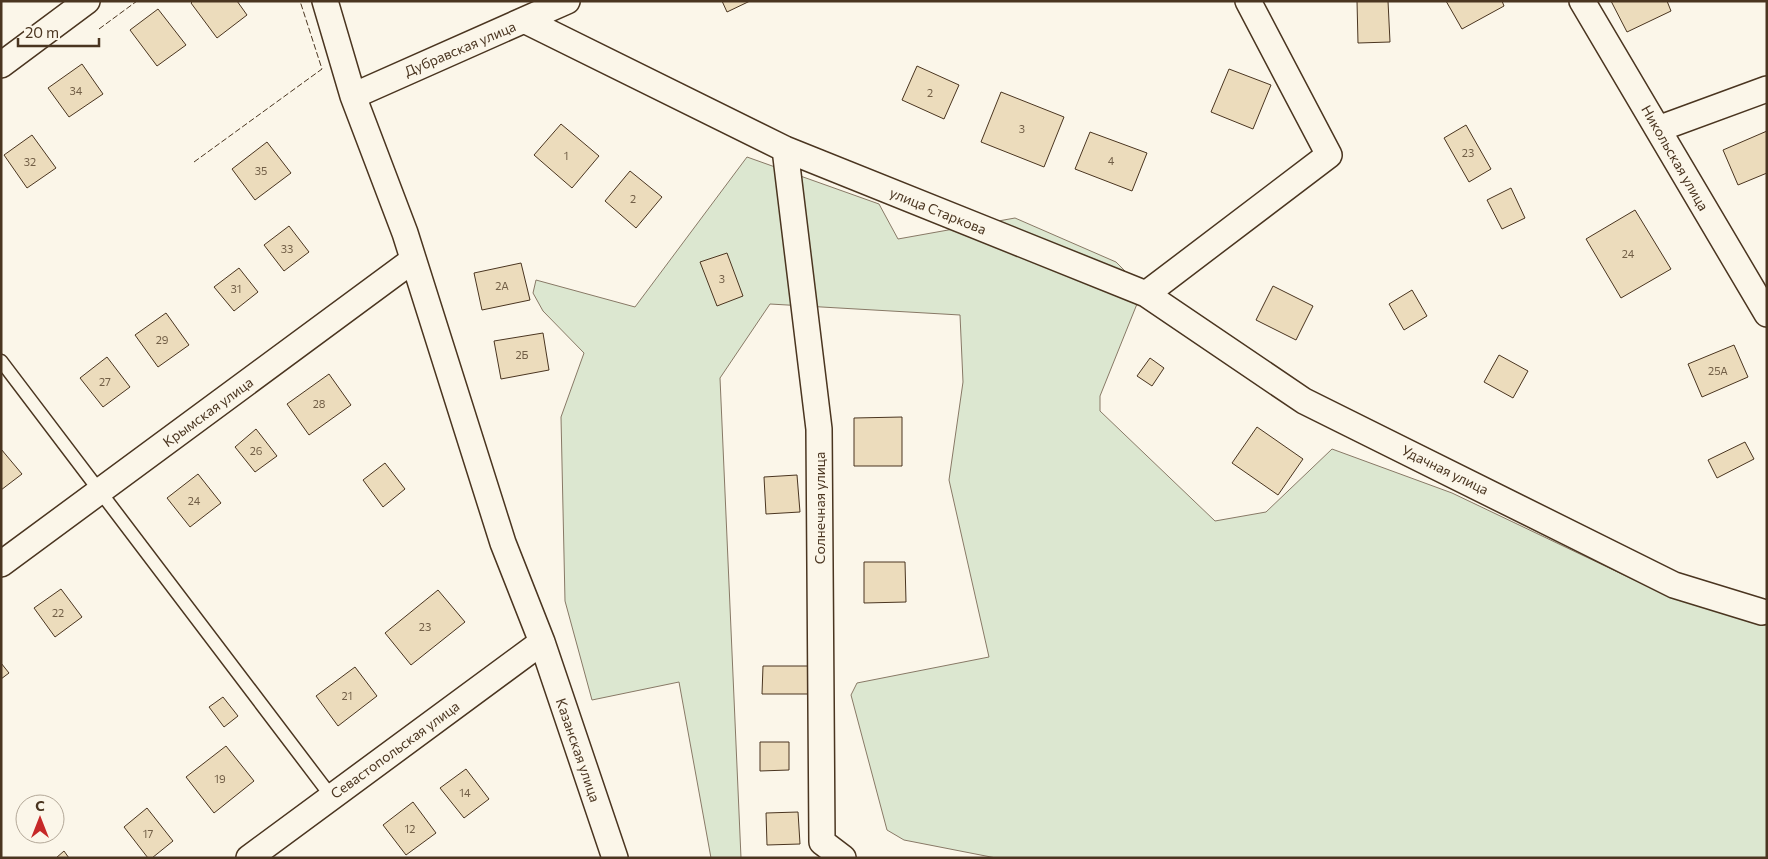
<svg xmlns="http://www.w3.org/2000/svg" width="1768" height="859" font-family="Commissioner,sans-serif">
  <rect width="100%" height="100%" fill="#fbf6e9"/>
  <path fill="#dce7d0" stroke="#887966" d="M747,157l132,47 19,35 117,-21 101,44 27,27 -43,107v15l115,110 51,-9 66,-63 120,44 195,93 120,18v254h-771l-92,-18 -17,-10 -36,-135 6,-12 132,-26 -40,-177 14,-98 -3,-67 -190,-11 -50,74 21,480h-30l-32,-176 -87,18 -27,-99 -4,-184 23,-64 -41,-42 -10,-18 3,-13 99,27z"/>
  <path fill="#ecdcbc" stroke="#4a3520" d="M193,1h44l10,14 -30,23 -26,-35z
    M722,1h28l-23,11z
    M1357,1h31l2,41 -32,1z
    M1446,1h56l2,5 -42,23z
    M1611,1h56l4,10 -44,21z
    M158,9l28,36 -29,21 -27,-36z
    M82,64l21,30 -34,23 -21,-29z
    M917,66l42,19 -15,34 -42,-19z
    M1229,69l42,16 -18,44 -42,-17z
    M1001,92l63,25 -20,50 -63,-25z
    M561,124l38,32 -27,32 -38,-33z
    M1466,125l25,44 -22,13 -25,-44z
    M1767,131v42l-29,12 -15,-35z
    M1090,132l57,21 -15,38 -57,-22z
    M32,135l24,33 -29,20 -23,-33z
    M267,142l24,31 -36,27 -23,-31z
    M630,171l32,26 -26,31 -31,-27z
    M1511,188l14,30 -23,11 -15,-29z
    M1635,210l36,59 -50,29 -35,-59z
    M289,226l20,26 -25,19 -20,-26z
    M727,253l16,43 -26,10 -17,-44z
    M521,263l9,37 -48,10 -8,-37z
    M239,268l19,24 -24,19 -20,-24z
    M1273,286l40,20 -17,34 -40,-20z
    M1412,290l15,26 -23,14 -15,-26z
    M166,313l23,32 -31,22 -23,-32z
    M543,333l6,37 -48,9 -7,-38z
    M1734,345l14,32 -46,20 -14,-33z
    M1499,355l29,16 -15,27 -29,-16z
    M107,357l23,30 -27,20 -23,-29z
    M1150,358l14,10 -12,18 -15,-10z
    M329,374l22,31 -42,30 -22,-31z
    M902,417v49h-48v-48z
    M1257,427l46,32 -25,36 -46,-32z
    M256,429l21,27 -22,16 -20,-25z
    M1745,442l9,17 -37,19 -9,-18z
    M1,449l21,25 -21,16z
    M385,463l20,26 -22,18 -20,-27z
    M198,474l23,29 -31,24 -23,-29z
    M797,475l3,37 -34,2 -2,-37z
    M864,562h41l1,40 -42,1z
    M61,589l21,28 -27,20 -21,-29z
    M438,590l27,32 -54,43 -26,-32z
    M1,663l8,10 -8,6z
    M763,666h54v28h-55z
    M355,667l22,29 -39,30 -22,-30z
    M223,697l15,19 -14,11 -15,-20z
    M760,742h29v28l-29,1z
    M226,746l28,35 -40,32 -28,-36z
    M466,769l23,30 -25,19 -24,-30z
    M413,802l23,31 -30,22 -23,-30z
    M147,808l26,33 -21,17h-4l-24,-31z
    M798,812l2,32 -33,1 -1,-32z
    M64,851l5,7h-13z"/>
  <g fill="none" stroke-linecap="round" stroke-linejoin="round">
    <defs>
      <path id="lane" d="M1,361l330,435"/>
      <path id="street" d="M325,1l28,95 52,137 98,310 39,99 73,216
        M1582,1l185,313
        M526,21l259,128 361,145 183,-139 -81,-154
        M1,65l86,-64
        M353,96l214,-95
        M1658,129l109,-40
        M785,149l34,280 3,413 21,16
        M1146,294l158,107 370,184 88,27
        M1,564l412,-304
        M249,858l293,-216"/>
    </defs>
    <use href="#lane" stroke="#4a3520" stroke-width="15"/>
    <use href="#street" stroke="#4a3520" stroke-width="28"/>
    <use href="#lane" stroke="#fbf6e9" stroke-width="12"/>
    <use href="#street" stroke="#fbf6e9" stroke-width="25"/>
    <path stroke="#4a3520" stroke-width="1" stroke-dasharray="6 2.5" stroke-linecap="butt" d="M99,29l38,-28
      M194,162l128,-93 -22,-68"/>
  </g>
  <g text-anchor="middle" stroke-width="4" stroke-linejoin="round" paint-order="stroke">
    <g font-size="11" fill="#725f47">
      <text x="76" y="95">34</text>
      <text x="930" y="97">2</text>
      <text x="1022" y="133">3</text>
      <text x="1468" y="157">23</text>
      <text x="566" y="160">1</text>
      <text x="1111" y="165">4</text>
      <text x="30" y="166">32</text>
      <text x="261" y="175">35</text>
      <text x="633" y="203">2</text>
      <text x="287" y="253">33</text>
      <text x="1628" y="258">24</text>
      <text x="722" y="283">3</text>
      <text x="502" y="290">2А</text>
      <text x="236" y="293">31</text>
      <text x="162" y="344">29</text>
      <text x="522" y="359">2Б</text>
      <text x="1718" y="375">25А</text>
      <text x="105" y="386">27</text>
      <text x="319" y="408">28</text>
      <text x="256" y="455">26</text>
      <text x="194" y="505">24</text>
      <text x="58" y="617">22</text>
      <text x="425" y="631">23</text>
      <text x="347" y="700">21</text>
      <text x="220" y="783">19</text>
      <text x="465" y="797">14</text>
      <text x="410" y="833">12</text>
      <text x="148" y="838">17</text>
    </g>
    <g font-size="14" fill="#4a3520" stroke="#fbf6e9">
      <text transform="translate(460 49) rotate(-23)" y="5">Дубравская улица</text>
      <text transform="translate(1675 158) rotate(60)" y="5">Никольская улица</text>
      <text transform="translate(938 211) rotate(22)" y="5">улица Старкова</text>
      <text transform="translate(208 412) rotate(-36)" y="5">Крымская улица</text>
      <text transform="translate(1445 470) rotate(26)" y="5">Удачная улица</text>
      <text transform="translate(820 508) rotate(-90)" y="5">Солнечная улица</text>
      <text transform="translate(395 750) rotate(-36)" y="5">Севастопольская улица</text>
      <text transform="translate(578 750) rotate(71)" y="5">Казанская улица</text>
    </g>
  </g>
  <rect width="1768" height="859" fill="none" stroke="#4a3520" stroke-width="5"/>
  <g transform="translate(40 819)"><circle r="24" fill="#fbf6e9" stroke="#b4a999"/>
  <path d="M0-4L9 19L0 12L-9 19Z" fill="#c62828"/>
  <text y="-8" font-size="14" font-weight="bold" text-anchor="middle" fill="#4a3520">С</text>
  </g>
  <path d="M18 38v8h81v-8" fill="none" stroke="#4a3520" stroke-width="2.5"/>
  <text x="25" y="38" font-size="15" fill="#4a3520" stroke="#fbf6e9" stroke-width="4" paint-order="stroke">20 m</text>
</svg>
